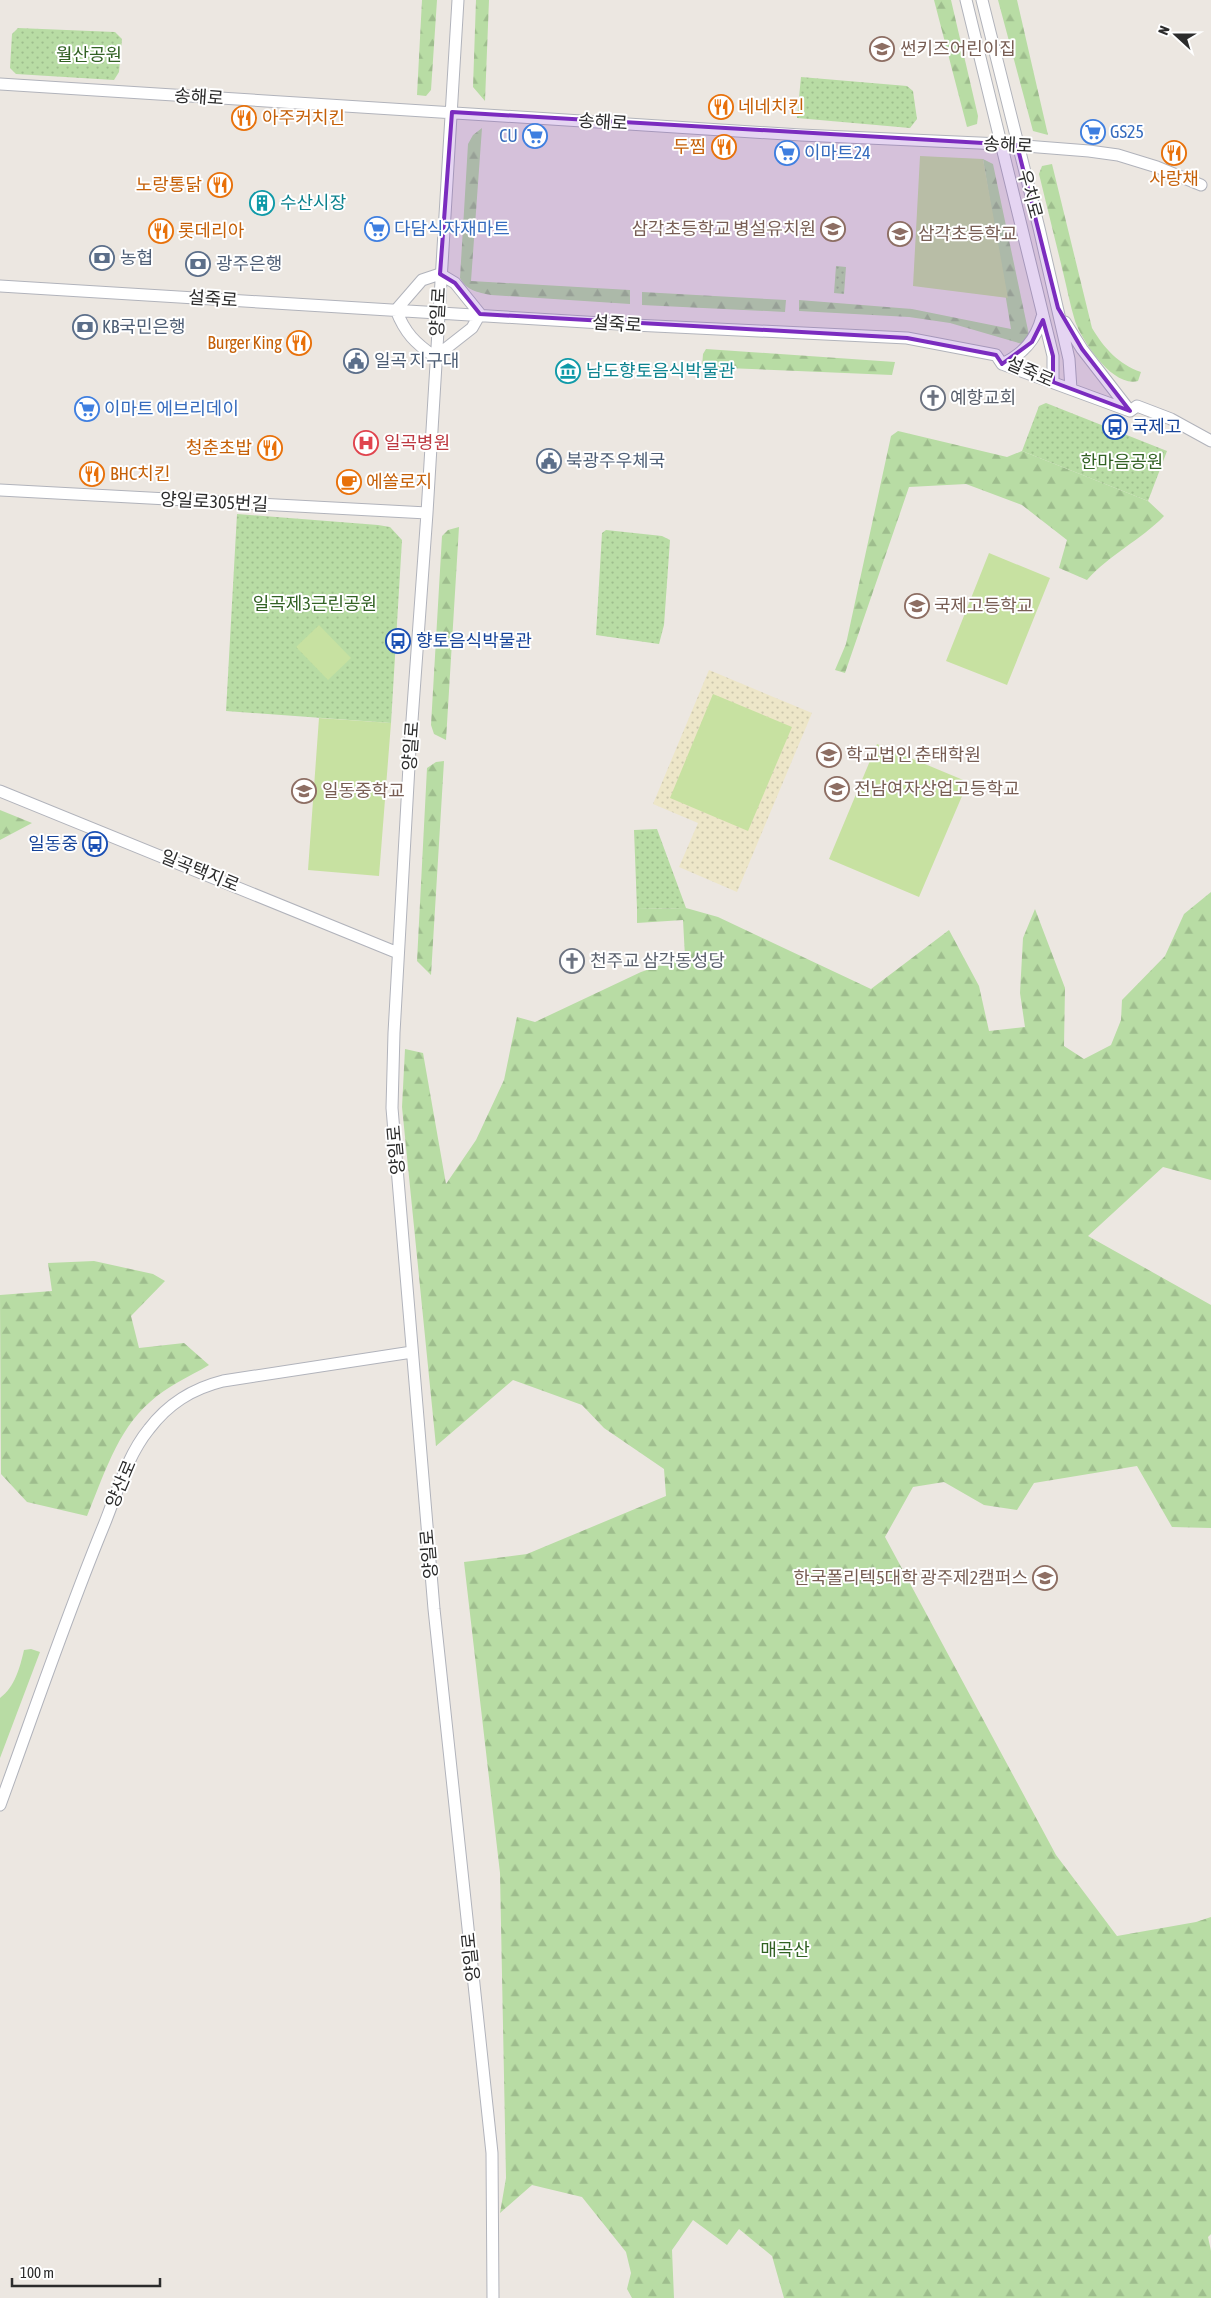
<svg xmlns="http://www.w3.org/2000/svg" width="1211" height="2298" font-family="'Asap Condensed','Noto Sans KR',sans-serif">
  <defs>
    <pattern id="forest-firs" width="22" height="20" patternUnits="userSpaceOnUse" patternTransform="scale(1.25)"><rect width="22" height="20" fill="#b8dca4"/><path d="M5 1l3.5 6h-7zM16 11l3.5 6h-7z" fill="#9ebd8d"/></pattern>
    <pattern id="sand-dots" width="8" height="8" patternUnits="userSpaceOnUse" patternTransform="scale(1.25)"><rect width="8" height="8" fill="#ede6c8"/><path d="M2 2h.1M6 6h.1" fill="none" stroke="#cbc5ac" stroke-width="1.8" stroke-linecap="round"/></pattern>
    <pattern id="park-dots" width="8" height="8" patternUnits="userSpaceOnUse" patternTransform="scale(1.25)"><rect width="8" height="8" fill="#b8dca4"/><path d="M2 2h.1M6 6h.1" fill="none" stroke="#9ebd8d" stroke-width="1.8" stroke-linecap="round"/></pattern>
  </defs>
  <rect width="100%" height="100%" fill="#ece7e1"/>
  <path fill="#b8dca4" d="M31,1649l9,3 -40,106v-60c15,-11 20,-31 24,-48z"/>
  <path fill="url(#forest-firs)" d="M422,0h15l-6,90 -5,6 -9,-1z
    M476,0h13l-4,101 -12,-14z
    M934,0h17l27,116 -1,8 -10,3z
    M998,0h19l31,135 -15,-4z
    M482,128l-11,153 159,9v14l-139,-9c-14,-3 -24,-4 -31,-17l8,-134 5,-9z
    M983,159l10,5 36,171 -7,9 -72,-21 -41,-6 -110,-6v-11l113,9 99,20z
    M1052,164l40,164c12,20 26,36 49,44l-3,9c-25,7 -56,-40 -63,-60 -5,-16 -8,-33 -12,-49 -8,-33 -16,-65 -24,-98l3,-8z
    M642,292l144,8 -1,12 -143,-7z
    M706,349l189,13 -3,13 -190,-8 1,-13z
    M898,431l109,26 15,-6 126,50 16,15c-23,24 -54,38 -77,64l-28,-12 8,-28 -45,-35 -56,-21 -57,3 -64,186 -10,-3 11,-26 45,-208z
    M459,527l-13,213 -12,-6 -3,-9 11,-189 6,-6z
    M444,761l-13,214 -14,-14 10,-193 9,-6z
    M0,810l32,13 -32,17z
    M1211,892v288l-48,-13 -75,69 123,69v223l-39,-1 -35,-61 -103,17 -17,27 -33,-5 -40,-23 -31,5 -28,50 171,318 61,81 79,-14 15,-5v317l-3,3 3,14v47h-427l-12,-42 -33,-27 -12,16 -34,-25 -21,30 2,48h-42l-5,-9 4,-16 -5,-21 -44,-55 -50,-12 -32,28 6,-35 -6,-305 -36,-311 63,-8 139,-58 -2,-27 -60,-41 -22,-23 -69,-25 -77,66 -34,-339 3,-58 18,4 23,131 30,-44 28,-60 13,-63 18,5 106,-50 44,-15 -2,-37 -46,3v-14l49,-1 32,9 153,72 78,-59 30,56 10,45 36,-4 -5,-34 3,-55 12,-29 30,79 -1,58 20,13 27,-14 10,-25 1,-20 43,-44 19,-42z
    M94,1261l59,13 12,7 -34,35 8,32 45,-5 25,22c-20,12 -42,21 -59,37 -33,28 -47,76 -63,114l-60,-14 -26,-28 -1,-179 52,-4 -4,-28z"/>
  <path fill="url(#sand-dots)" d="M709,670l103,43 -75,179 -58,-25 19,-44 -45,-19z"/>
  <path fill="url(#park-dots)" d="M18,28l97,4 7,7 -3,33 -5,8 -98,-6 -6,-6 2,-34z
    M801,77l106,9 6,5 4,28 -7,9 -113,-10z
    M836,266l10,1 -2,27 -10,-1z
    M1046,403l121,48 -19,50 -126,-50 17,-45z
    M237,514l141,11 12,2 12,13 -11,183 -165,-12z
    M606,530l56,6 8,4 -6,85 -5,19 -63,-9 6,-102z
    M657,829l29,79 -49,1 -3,-79z"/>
  <path fill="#c7e1a1" d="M920,156l63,3 25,139 -95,-12z
    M989,553l61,25 -43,107 -61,-24z
    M319,625l32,33 -23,22 -32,-33z
    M713,694l79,33 -44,104 -78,-33z
    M319,718l72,5 -12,153 -71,-6z
    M877,744l91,38 -49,115 -90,-38z"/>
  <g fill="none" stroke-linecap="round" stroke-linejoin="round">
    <defs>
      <path id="secondary" d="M458,0l-31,513 -17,235 -16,285 -2,75 42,501 58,544 1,145
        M966,0l87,356v26
        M982,0l57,228 30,131 2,30
        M0,84l801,51 200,9 88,7 29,4 39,12 44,18
        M440,274l15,9 25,31
        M0,286l634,39 273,13 89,17 6,9 128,47 7,-5 34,13 40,22
        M396,310c9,23 19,33 39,47
        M396,310l26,-30 18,-6
        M1065,322l17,27 48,62
        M435,357l37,-29 8,-14
        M1002,364c21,-10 34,-24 40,-47
        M0,490l427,23
        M0,791l398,162
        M0,1805c34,-93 66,-188 104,-280 13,-32 23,-69 45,-96 19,-25 42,-40 74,-48l189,-29"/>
    </defs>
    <use href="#secondary" stroke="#b1b3bb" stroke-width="13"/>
    <use href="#secondary" stroke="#fff" stroke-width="11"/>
  </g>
  <path fill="#7b2cbf" fill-opacity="0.2" stroke="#7b2cbf" stroke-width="4" stroke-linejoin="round" d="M452,112l565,33 41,163 24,41 48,62 -77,-29v-26l-10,-36 -11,22 -30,22 -6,-9 -89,-17 -427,-24 -25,-31 -15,-9z"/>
  <defs>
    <symbol id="school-ring" viewBox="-11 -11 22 22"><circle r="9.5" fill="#fff" stroke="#8d6e63" stroke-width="1.5"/><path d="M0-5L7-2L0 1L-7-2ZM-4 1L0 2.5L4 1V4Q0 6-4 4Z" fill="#8d6e63"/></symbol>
    <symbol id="restaurant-ring" viewBox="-11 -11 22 22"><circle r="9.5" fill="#fff" stroke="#e8710a" stroke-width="1.5"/><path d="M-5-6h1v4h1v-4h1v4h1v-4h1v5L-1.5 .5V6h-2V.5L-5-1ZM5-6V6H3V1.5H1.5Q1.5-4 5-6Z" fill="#e8710a"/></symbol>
    <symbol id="supermarket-ring" viewBox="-11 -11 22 22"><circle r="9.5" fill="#fff" stroke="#3f7fe0" stroke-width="1.5"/><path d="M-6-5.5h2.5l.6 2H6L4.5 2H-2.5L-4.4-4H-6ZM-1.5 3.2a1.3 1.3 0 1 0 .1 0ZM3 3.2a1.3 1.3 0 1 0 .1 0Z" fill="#3f7fe0"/></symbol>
    <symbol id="building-ring" viewBox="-11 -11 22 22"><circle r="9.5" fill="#fff" stroke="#0f9aa8" stroke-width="1.5"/><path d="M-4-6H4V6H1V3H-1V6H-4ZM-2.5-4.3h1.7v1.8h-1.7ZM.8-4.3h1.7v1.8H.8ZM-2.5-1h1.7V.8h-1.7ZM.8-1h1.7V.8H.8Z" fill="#0f9aa8"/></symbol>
    <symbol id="bank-ring" viewBox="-11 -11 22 22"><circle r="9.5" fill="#fff" stroke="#5c6f8a" stroke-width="1.5"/><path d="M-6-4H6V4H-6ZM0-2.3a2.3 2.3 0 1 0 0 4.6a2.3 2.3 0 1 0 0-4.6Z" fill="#5c6f8a"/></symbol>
    <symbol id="civic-ring" viewBox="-11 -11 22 22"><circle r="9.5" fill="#fff" stroke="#5c6f8a" stroke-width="1.5"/><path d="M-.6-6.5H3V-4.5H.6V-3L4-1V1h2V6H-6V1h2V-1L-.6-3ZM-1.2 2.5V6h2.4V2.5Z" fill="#5c6f8a"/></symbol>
    <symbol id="museum-ring" viewBox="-11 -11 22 22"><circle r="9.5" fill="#fff" stroke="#0f9aa8" stroke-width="1.5"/><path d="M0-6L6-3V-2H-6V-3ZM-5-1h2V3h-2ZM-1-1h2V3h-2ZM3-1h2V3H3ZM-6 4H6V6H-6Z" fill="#0f9aa8"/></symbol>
    <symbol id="church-ring" viewBox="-11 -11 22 22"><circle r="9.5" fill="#fff" stroke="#6b7280" stroke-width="1.5"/><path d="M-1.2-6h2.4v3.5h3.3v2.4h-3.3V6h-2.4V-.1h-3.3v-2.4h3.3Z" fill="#6b7280"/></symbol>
    <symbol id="bus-ring" viewBox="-11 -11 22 22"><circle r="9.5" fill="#fff" stroke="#1a4fb4" stroke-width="1.5"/><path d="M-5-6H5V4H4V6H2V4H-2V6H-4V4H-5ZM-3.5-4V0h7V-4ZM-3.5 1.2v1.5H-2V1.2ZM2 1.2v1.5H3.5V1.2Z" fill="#1a4fb4"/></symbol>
    <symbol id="hospital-ring" viewBox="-11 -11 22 22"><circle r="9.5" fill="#fff" stroke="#e0444e" stroke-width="1.5"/><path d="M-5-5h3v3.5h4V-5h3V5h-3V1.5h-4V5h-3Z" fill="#e0444e"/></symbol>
    <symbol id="cafe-ring" viewBox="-11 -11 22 22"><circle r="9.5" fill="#fff" stroke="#e8710a" stroke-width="1.5"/><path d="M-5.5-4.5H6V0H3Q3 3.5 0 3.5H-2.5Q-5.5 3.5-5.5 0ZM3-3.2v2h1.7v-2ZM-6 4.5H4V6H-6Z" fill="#e8710a"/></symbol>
    <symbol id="university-ring" viewBox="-11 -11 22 22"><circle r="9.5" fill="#fff" stroke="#8d6e63" stroke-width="1.5"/><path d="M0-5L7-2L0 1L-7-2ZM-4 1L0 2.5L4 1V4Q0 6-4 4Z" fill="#8d6e63"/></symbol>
  </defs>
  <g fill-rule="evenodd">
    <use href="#school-ring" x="868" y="35" width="28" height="28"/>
    <use href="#restaurant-ring" x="707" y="93" width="28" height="28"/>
    <use href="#restaurant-ring" x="230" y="104" width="28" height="28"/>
    <use href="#supermarket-ring" x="1079" y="118" width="28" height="28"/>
    <use href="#supermarket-ring" x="521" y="122" width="28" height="28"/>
    <use href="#restaurant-ring" x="710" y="133" width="28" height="28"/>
    <use href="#supermarket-ring" x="773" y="139" width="28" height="28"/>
    <use href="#restaurant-ring" x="1160" y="139" width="28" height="28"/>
    <use href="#restaurant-ring" x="206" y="171" width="28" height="28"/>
    <use href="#building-ring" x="248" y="189" width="28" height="28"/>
    <use href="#supermarket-ring" x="363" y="215" width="28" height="28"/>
    <use href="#school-ring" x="819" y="215" width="28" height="28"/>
    <use href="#restaurant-ring" x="147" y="217" width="28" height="28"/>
    <use href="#school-ring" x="886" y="220" width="28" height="28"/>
    <use href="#bank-ring" x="88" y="244" width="28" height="28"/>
    <use href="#bank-ring" x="184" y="250" width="28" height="28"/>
    <use href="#bank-ring" x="71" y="313" width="28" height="28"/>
    <use href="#restaurant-ring" x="285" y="329" width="28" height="28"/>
    <use href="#civic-ring" x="342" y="347" width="28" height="28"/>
    <use href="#museum-ring" x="554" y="357" width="28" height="28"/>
    <use href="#church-ring" x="919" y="384" width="28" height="28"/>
    <use href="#supermarket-ring" x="73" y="395" width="28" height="28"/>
    <use href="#bus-ring" x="1101" y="413" width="28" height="28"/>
    <use href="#hospital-ring" x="352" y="429" width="28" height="28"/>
    <use href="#restaurant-ring" x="256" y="434" width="28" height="28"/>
    <use href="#civic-ring" x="535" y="447" width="28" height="28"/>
    <use href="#restaurant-ring" x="78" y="460" width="28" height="28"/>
    <use href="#cafe-ring" x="335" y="468" width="28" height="28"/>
    <use href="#school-ring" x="903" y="592" width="28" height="28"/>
    <use href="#bus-ring" x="384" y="627" width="28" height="28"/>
    <use href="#school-ring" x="815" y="741" width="28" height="28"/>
    <use href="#school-ring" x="823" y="775" width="28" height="28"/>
    <use href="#school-ring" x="290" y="777" width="28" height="28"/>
    <use href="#bus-ring" x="81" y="830" width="28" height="28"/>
    <use href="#church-ring" x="558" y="947" width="28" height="28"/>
    <use href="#university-ring" x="1031" y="1564" width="28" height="28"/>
  </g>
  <g text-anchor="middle" stroke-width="4" stroke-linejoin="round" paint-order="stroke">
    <g font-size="18" fill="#785e54" stroke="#fff" text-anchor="start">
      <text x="900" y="55">썬키즈어린이집</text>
      <text x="816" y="235" text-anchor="end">삼각초등학교 병설유치원</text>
      <text x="918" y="240">삼각초등학교</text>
      <text x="934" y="612">국제고등학교</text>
      <text x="846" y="761">학교법인 춘태학원</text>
      <text x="854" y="795">전남여자상업고등학교</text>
      <text x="322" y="797">일동중학교</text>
      <text x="1028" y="1584" text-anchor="end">한국폴리텍5대학 광주제2캠퍼스</text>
    </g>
    <g font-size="18" fill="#326224" stroke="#fff">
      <text x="89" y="61">월산공원</text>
      <text x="1122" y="468">한마음공원</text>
      <text x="315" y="610">일곡제3근린공원</text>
      <text x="785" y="1956">매곡산</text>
    </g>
    <g font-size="18" fill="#2c2c2c" stroke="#fff">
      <text transform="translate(199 97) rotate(4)" y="6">송해로</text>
      <text transform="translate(603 122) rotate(4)" y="6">송해로</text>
      <text transform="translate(1008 145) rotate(3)" y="6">송해로</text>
      <text transform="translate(1030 194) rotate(75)" y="6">우치로</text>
      <text transform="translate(213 299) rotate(4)" y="6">설죽로</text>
      <text transform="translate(438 312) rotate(-87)" y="6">양일로</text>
      <text transform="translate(617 324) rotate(4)" y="6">설죽로</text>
      <text transform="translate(1030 372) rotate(23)" y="6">설죽로</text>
      <text transform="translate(214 502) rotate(3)" y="6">양일로305번길</text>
      <text transform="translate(411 746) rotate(-86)" y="6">양일로</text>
      <text transform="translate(200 871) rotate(22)" y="6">일곡택지로</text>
      <text transform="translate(396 1150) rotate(-95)" y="6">양일로</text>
      <text transform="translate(121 1484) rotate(-67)" y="6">양산로</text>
      <text transform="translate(429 1554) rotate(-95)" y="6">양일로</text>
      <text transform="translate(471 1957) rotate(-96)" y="6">양일로</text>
    </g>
    <g font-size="18" fill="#c56008" stroke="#fff" text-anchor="start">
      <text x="738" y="113">네네치킨</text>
      <text x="262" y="124">아주커치킨</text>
      <text x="706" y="153" text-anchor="end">두찜</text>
      <text x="1174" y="185" text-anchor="middle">사랑채</text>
      <text x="202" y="191" text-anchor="end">노랑통닭</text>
      <text x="178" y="237">롯데리아</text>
      <text x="282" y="349" text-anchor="end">Burger King</text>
      <text x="252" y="454" text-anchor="end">청춘초밥</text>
      <text x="110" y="480">BHC치킨</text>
      <text x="366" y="488">에쏠로지</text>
    </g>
    <g font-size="18" fill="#366cbe" stroke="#fff" text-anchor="start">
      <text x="1110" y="138">GS25</text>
      <text x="518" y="142" text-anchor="end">CU</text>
      <text x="804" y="159">이마트24</text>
      <text x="394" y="235">다담식자재마트</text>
      <text x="104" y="415">이마트 에브리데이</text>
    </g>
    <g font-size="18" fill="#0d838f" stroke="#fff" text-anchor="start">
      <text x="280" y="209">수산시장</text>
      <text x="586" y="377">남도향토음식박물관</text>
    </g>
    <g font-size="18" fill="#4e5e75" stroke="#fff" text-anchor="start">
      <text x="120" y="264">농협</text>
      <text x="216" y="270">광주은행</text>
      <text x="102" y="333">KB국민은행</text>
      <text x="374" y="367">일곡 지구대</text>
      <text x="566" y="467">북광주우체국</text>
    </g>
    <g font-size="18" fill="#5b616d" stroke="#fff" text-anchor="start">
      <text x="950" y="404">예향교회</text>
      <text x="590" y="967">천주교 삼각동성당</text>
    </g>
    <g font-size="18" fill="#164399" stroke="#fff" text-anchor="start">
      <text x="1132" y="433">국제고</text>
      <text x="416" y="647">향토음식박물관</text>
      <text x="78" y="850" text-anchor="end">일동중</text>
    </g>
    <g font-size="18" fill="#be3a42" stroke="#fff" text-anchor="start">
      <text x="384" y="449">일곡병원</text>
    </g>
  </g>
  <g transform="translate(1176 35) rotate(291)" stroke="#ffffff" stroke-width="4" paint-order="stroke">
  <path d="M0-4L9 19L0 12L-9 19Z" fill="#2c2c2c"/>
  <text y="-8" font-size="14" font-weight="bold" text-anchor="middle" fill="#2c2c2c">N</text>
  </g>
  <path d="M12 2278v8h148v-8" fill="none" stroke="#2c2c2c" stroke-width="2.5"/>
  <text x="20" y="2278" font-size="15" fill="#2c2c2c" stroke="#ffffff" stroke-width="4" paint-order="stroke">100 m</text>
</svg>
